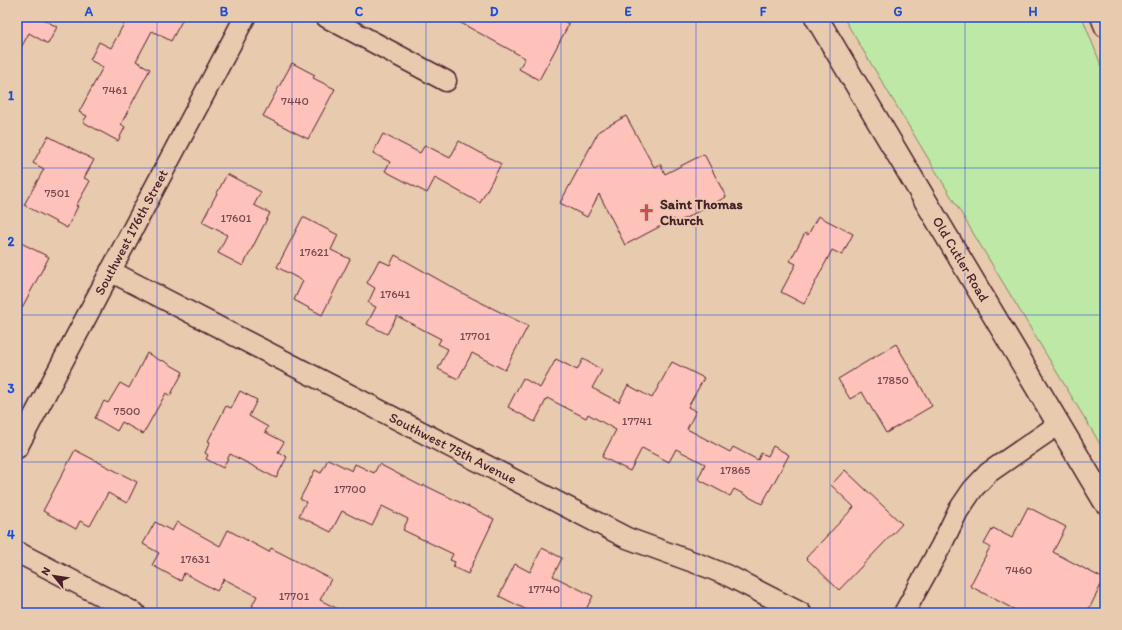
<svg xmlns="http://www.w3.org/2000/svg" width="1122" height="630" font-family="Itim,sans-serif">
  <rect width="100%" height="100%" fill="#e8caaf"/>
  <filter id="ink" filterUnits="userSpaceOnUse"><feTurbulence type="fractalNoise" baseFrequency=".025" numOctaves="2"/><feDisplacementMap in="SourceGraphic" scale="8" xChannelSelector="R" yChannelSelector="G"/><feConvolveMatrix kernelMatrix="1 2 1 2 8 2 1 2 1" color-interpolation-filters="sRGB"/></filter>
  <g filter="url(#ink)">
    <path fill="#bee8a5" stroke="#848468" d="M843,17h239l23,58v377z"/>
    <path fill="#fec2ba" stroke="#4a1f2b" d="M17,17h22l18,10 -9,17 -19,-11 -12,22z
      M126,17h58l-13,24 -19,-10 -16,30 14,8 -29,55 4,3 -7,14 -35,-19 4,-6 -8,-4 24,-45 -13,-7 9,-18 12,6 16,-30z
      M450,17h106l13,7 -30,56 -20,-11 6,-11z
      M292,63l23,12 -2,3 22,11 -27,50 -45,-23z
      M626,116l28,51 6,-3 5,10 39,-20 22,43 -50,26 -2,-4 -49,26 -26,-51 -12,23 -27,-14 39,-72z
      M383,134l37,19 5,-8 25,13 9,-17 42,23 -21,39 -45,-25 -8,15 -42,-22 5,-9 -17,-9z
      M48,136l46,24 -10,18 6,3 -14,25h2l-11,22 -43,-23 20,-36 -11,-6z
      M227,174l34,18 -7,13 16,8 -27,53 -25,-13 9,-18 -25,-13z
      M818,216l35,18 -11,21 -10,-5 -28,54 -23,-12 15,-28 -6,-3 15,-28 3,2z
      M303,217l35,18 -7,15 19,9 -28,56 -28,-15 9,-19 -26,-14z
      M17,241l32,16 -32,60z
      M395,255l69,39 64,32 -23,44 -33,-17 -14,26 -20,-10 10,-20 -10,-5 3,-5 -44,-23 -10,18 -20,-10 9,-17 -8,-4 7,-15 -8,-5 12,-23 11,5z
      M896,344l36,62 -46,27 -24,-41 -12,7 -12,-20z
      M147,353l14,8 1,-1 21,12 -13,24 -4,-3 -23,41 -21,-12 -5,9 -22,-13 9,-17 4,2 12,-20 9,5z
      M556,359l21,11 6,-11 19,11 -10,18 27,14 9,-17 24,13 20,-36 32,16 -16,29 8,4 -9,18 43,23 3,-5 25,13 3,-7 7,3 5,-10 16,9 -27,49 -28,-15 -4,7 -32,-17 7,-15 -29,-15 -7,13 -27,-14 -12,23 -28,-14 14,-27 -28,-16 -2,4 -39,-20 -12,24 -27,-15 15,-29 17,10z
      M240,391l17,9 -8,16 19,11 -3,5 19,10 -6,10 9,5 -11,21 -46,-24 -7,14 -17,-9 2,-4 -3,-2 5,-11 -2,-1 18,-35 5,2z
      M75,450l62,32 -10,21 -19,-10 -18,33 -10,-5 -4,8 -33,-18z
      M328,459l24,12 3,-7 19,9 5,-9 44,23 1,-2 70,34 -26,55 -15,-7 2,-5 -5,-2 3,-6 -50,-24 5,-11 -26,-13 -10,20 -30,-15 -11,21 -32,-16 7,-14 -6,-3 15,-29 6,3z
      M845,470l57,54 -63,66 -33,-32 48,-51 -23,-22z
      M1028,507l38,20 -13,25 51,27 -17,34h-66l-51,-27 20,-39 -6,-3 9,-16 19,10z
      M155,522l17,9 5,-9 43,24 8,-16 41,22 2,-4 60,31 -11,21 26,13h-82l-12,-7 5,-10 -33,-17 -7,12 -33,-18 -3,8 -29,-16 7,-12 -16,-9z
      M542,548l20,10 -9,18 40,20 -9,17h-51l-34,-17 16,-32 15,8z"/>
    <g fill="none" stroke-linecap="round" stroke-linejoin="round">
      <defs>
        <path id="minor" d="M326,17l120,64
          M1101,17l4,10
          M110,271l517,267 80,29 24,10 70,36
          M17,448l228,-431
          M17,552l118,61
          M904,613l37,-67 17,-35 15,-22 15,-16 71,-49"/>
        <path id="secondary" d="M816,17l289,485"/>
      </defs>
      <use href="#minor" stroke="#4a1f2b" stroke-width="23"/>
      <use href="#secondary" stroke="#4a1f2b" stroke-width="25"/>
      <use href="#minor" stroke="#e8caaf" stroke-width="20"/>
      <use href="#secondary" stroke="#e8caaf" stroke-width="22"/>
    </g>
  </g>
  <path fill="none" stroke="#1d4ed8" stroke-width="1" stroke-opacity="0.55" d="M157,17v596M292,17v596M426,17v596M561,17v596M696,17v596M830,17v596M965,17v596M17,168h1088M17,315h1088M17,462h1088"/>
  <defs>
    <symbol id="church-bare" viewBox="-9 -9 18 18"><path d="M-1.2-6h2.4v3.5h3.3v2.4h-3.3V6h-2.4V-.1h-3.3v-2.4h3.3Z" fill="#d1495b" stroke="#e8caaf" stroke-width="2.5" paint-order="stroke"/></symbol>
  </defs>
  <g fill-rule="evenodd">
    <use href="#church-bare" x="634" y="200" width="25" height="25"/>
  </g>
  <g text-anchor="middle" stroke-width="4" stroke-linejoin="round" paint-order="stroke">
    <g font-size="12" fill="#77484f">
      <text x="115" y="94">7461</text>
      <text x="295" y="105">7440</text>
      <text x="57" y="197">7501</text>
      <text x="236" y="222">17601</text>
      <text x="314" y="256">17621</text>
      <text x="395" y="298">17641</text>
      <text x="475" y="340">17701</text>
      <text x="893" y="384">17850</text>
      <text x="127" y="415">7500</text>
      <text x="637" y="425">17741</text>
      <text x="735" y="474">17865</text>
      <text x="350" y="493">17700</text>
      <text x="195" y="563">17631</text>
      <text x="1019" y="574">7460</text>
      <text x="544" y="593">17740</text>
      <text x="294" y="600">17701</text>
    </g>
    <g font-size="14" font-weight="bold" fill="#4a1f2b" stroke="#e8caaf" text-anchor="start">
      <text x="660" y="209">Saint Thomas<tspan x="660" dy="16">Church</tspan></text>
    </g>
    <g font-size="14" fill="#4a1f2b" stroke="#e8caaf">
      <text transform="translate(131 232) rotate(-62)" y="5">Southwest 176th Street</text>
      <text transform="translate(961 259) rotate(59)" y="5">Old Cutler Road</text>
      <text transform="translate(453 448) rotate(27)" y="5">Southwest 75th Avenue</text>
    </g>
  </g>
  <rect width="1122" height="630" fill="none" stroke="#e8caaf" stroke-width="44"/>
  <g transform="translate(54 576) rotate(300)" stroke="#e8caaf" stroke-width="3" paint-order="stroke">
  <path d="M0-3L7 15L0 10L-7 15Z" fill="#4a1f2b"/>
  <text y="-6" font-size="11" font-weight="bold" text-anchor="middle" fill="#4a1f2b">N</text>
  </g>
  <rect x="22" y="22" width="1078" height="586" fill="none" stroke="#1d4ed8" stroke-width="1.5"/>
  <g font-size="13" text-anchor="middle" font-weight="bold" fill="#1d4ed8">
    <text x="89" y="16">A</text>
    <text x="224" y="16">B</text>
    <text x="359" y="16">C</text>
    <text x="494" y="16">D</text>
    <text x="628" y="16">E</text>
    <text x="763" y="16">F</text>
    <text x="898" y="16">G</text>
    <text x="1033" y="16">H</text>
    <text x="11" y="100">1</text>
    <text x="11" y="246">2</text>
    <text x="11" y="393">3</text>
    <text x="11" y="539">4</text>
  </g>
</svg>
